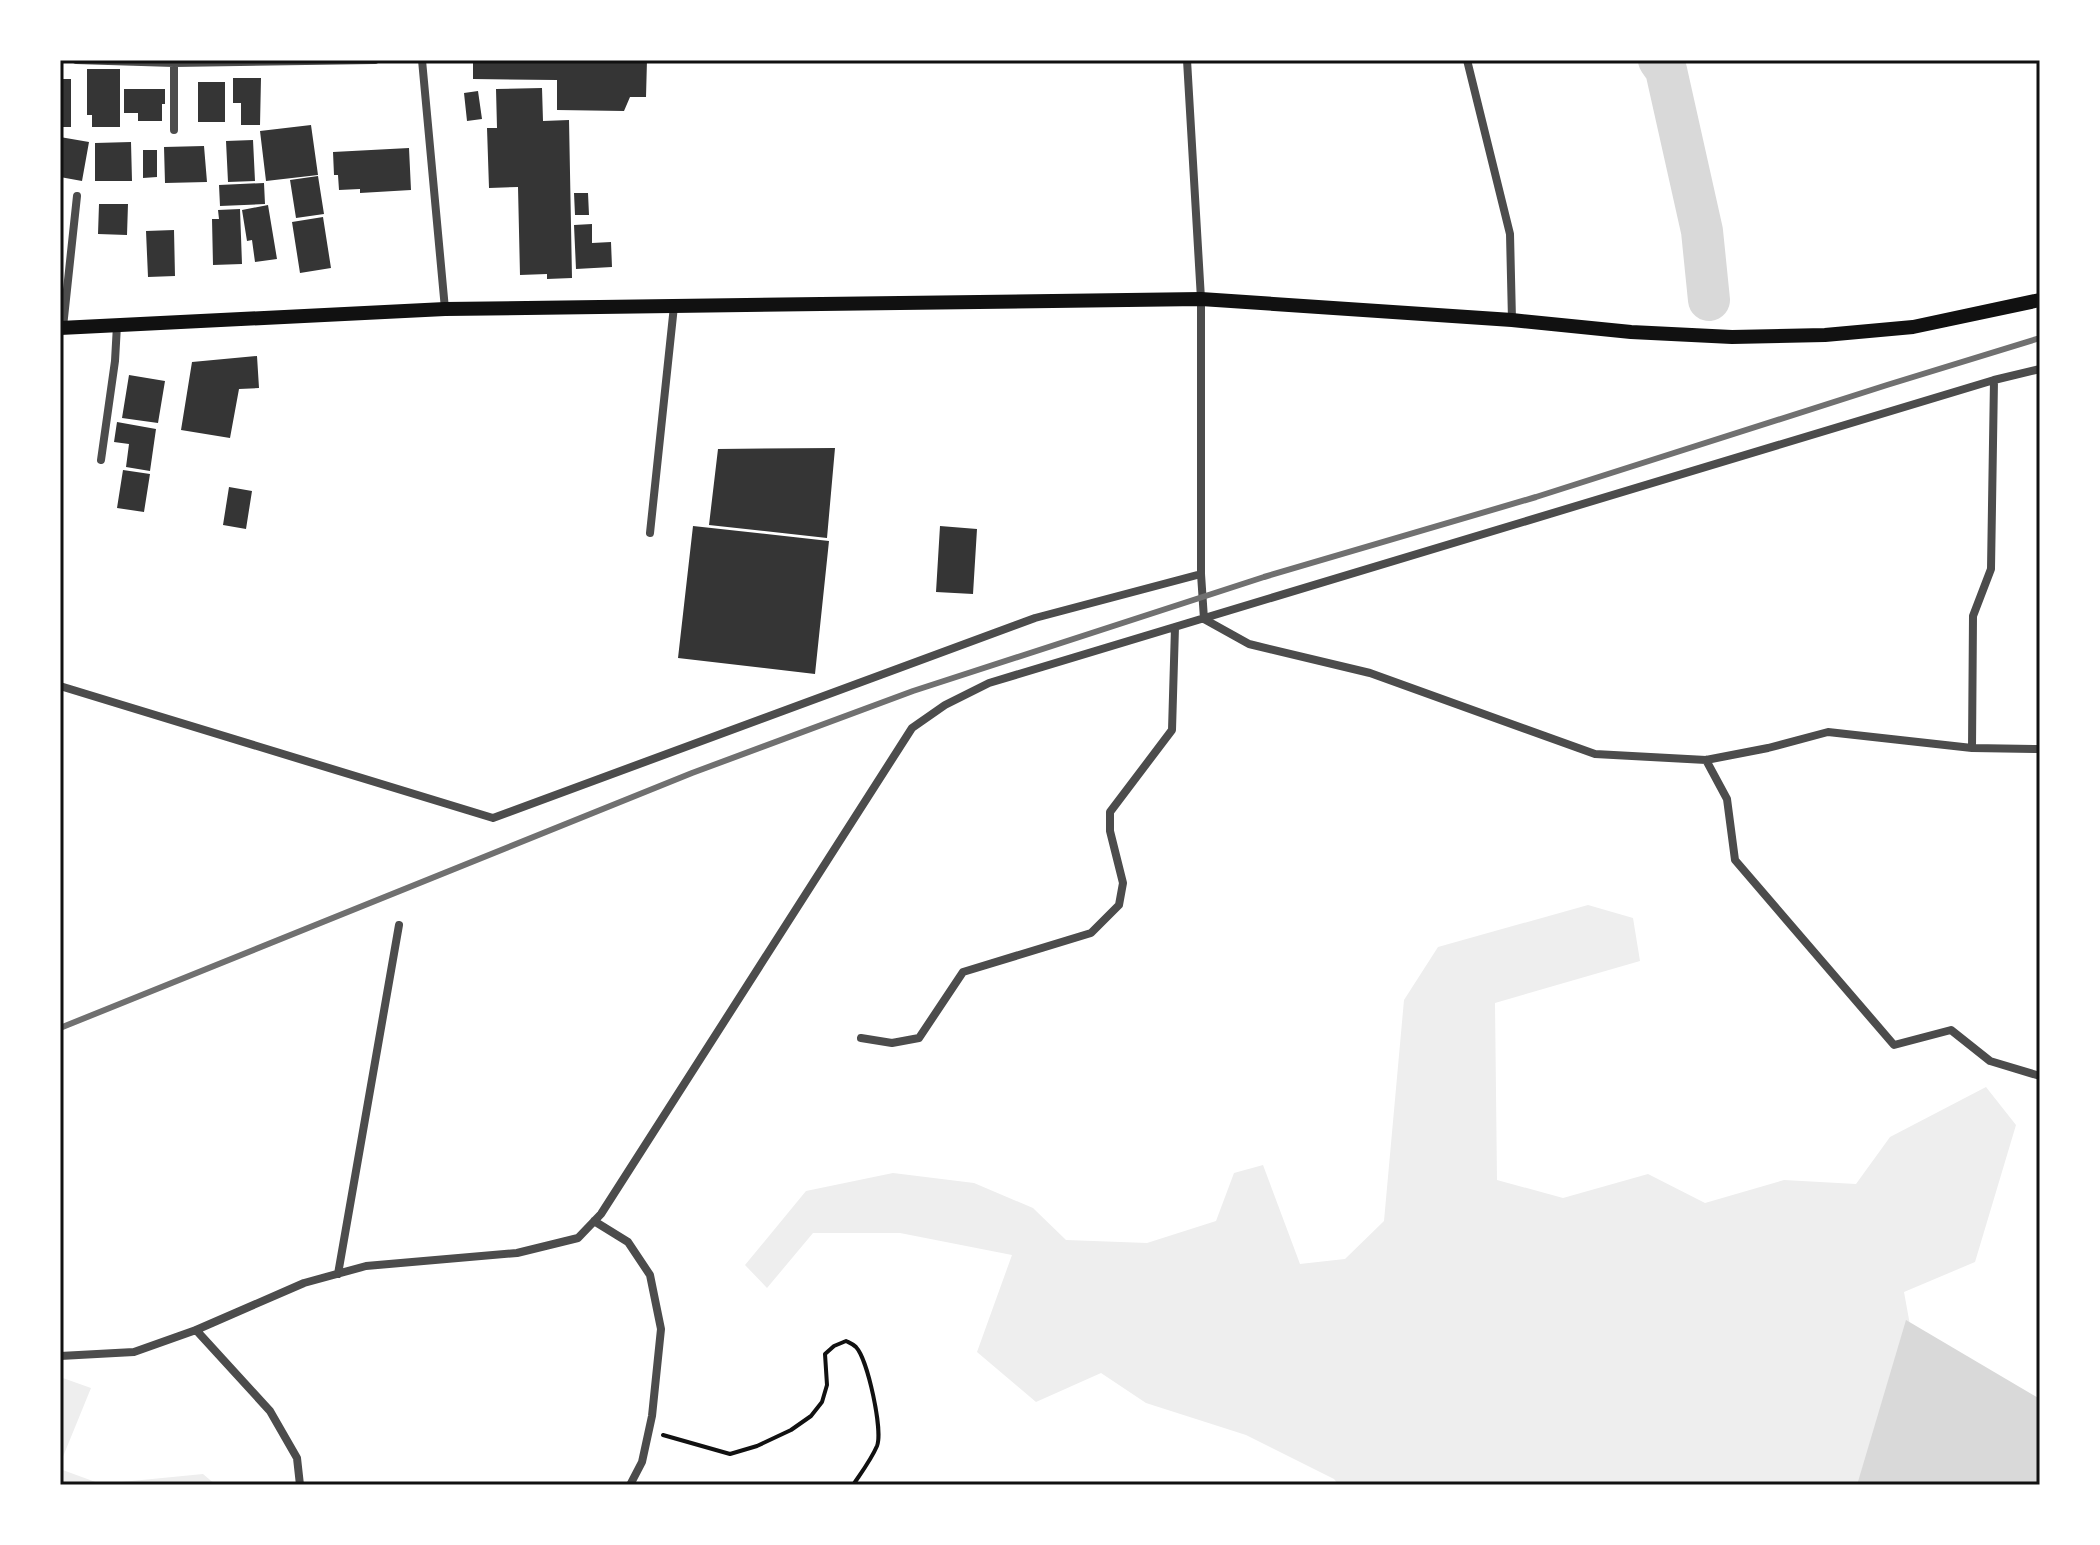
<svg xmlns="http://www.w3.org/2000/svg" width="2100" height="1545" font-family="'Nunito Sans',sans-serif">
  <rect width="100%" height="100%" fill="#fff"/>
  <path fill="#eee" d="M1588,905l45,13 7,43 -145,42 2,177 66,18 85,-24 57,29 79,-23 72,4 34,-47 96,-50 30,38 -41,137 -71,30 35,193h-600l-5,-6 -88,-44 -100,-32 -45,-30 -65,29 -59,-50 35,-97 -112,-22h-87l-46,55 -22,-23 61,-74 87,-18 81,10 59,25 33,32 81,3 69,-22 18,-48 29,-8 37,99 45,-5 39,-38 20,-221 34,-53z
    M60,1377l31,11 -31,76z
    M60,1469l41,15 102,-10 13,11h-156z"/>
  <path fill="#d9d9d9" d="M1906,1320l134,79v86h-183z"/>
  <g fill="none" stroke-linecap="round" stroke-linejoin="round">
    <path stroke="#d9d9d9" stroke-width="42" d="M1659,60l7,10 36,161 7,69"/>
  </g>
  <path fill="#353535" d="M473,60h174l-1,37h-16l-6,14 -67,-1v-30l-84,-1z
    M87,69h33v58h-28v-12h-5z
    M233,78h28l-1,47h-19v-22h-8z
    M60,79h11v48h-11z
    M198,82h27v40h-27z
    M542,88l1,33 26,-1 3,158 -25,1v-5l-27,1 -2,-88 -29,1 -2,-60h10l-1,-39z
    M124,89h41v15h-3v17h-24v-8h-14z
    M478,91l4,28 -15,2 -3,-28z
    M311,125l7,50 -52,6 -6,-50z
    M60,137l29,5 -7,39 -22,-4z
    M253,140l2,41 -27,1 -2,-41z
    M131,142l1,39h-37v-38z
    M204,146l3,36 -42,1 -1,-36z
    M409,148l2,42 -51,3v-4l-21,1 -1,-15h-4l-1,-23z
    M143,150h14v27l-14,1z
    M318,176l6,38 -28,4 -6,-38z
    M264,183l1,21 -45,2 -1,-21z
    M574,193h14l1,22h-14z
    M99,204h29l-1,31 -29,-1z
    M268,205l9,54 -22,3 -3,-22 -5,1 -5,-31z
    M240,209l2,55 -29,1 -1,-46h7l-1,-9z
    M323,217l8,51 -31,5 -8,-51z
    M592,224v19l19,-1 1,25 -36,2 -2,-44z
    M174,230l1,46 -27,1 -2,-46z
    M257,356l2,32 -20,1 -9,49 -49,-8 11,-68z
    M129,375l36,6 -7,42 -36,-5z
    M117,422l39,7 -6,42 -24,-4 3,-23 -15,-2z
    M835,448l-8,90 -118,-13 9,-76z
    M123,470l27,4 -6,38 -27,-4z
    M229,487l23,4 -6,38 -23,-4z
    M693,526l136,15 -14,133 -137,-16z
    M940,526l37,3 -4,65 -37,-2z"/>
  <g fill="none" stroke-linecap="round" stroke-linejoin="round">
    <path stroke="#111" stroke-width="4" d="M663,1435l67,19 27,-8 34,-16 20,-14 11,-14 5,-17 -2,-31 9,-8 12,-5c4,2 7,3 10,6 12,13 27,84 21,99 -6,14 -16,27 -24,39"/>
    <path stroke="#4c4c4c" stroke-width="8" d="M76,60l98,3 201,-3
      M422,60l23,249
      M1187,60l14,239v275l3,45
      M1467,60l43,174 2,86
      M174,63v67
      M63,327l14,-131
      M101,460l14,-99 2,-36
      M650,533l24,-227
      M1204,619l45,25 121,29 225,81 111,6 62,-12 60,-16 144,16 68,1
      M60,686l433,132 542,-200 166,-44
      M1972,748l1,-132 18,-47 3,-189
      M1706,760l21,39 8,61 159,185 57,-15 39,31 50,15
      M861,1038l31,5 27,-5 44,-66 128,-39 28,-28 4,-22 -13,-52v-19l62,-82 3,-103
      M594,1221l34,21 22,33 11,54 -9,87 -10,46 -12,23
      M338,1274l61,-349
      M196,1330l74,81 27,47 3,27
      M60,1356l74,-4 62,-22 108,-47 62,-17 151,-13 61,-15 23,-24 311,-486 33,-23 44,-22 1005,-303 46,-11"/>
    <path stroke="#111" stroke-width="14" d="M60,328l385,-19 756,-10 311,21 119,12 101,5 93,-2 88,-8 127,-27"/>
    <path stroke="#707070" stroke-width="6" d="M60,1028l632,-255 221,-82 351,-114 272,-80 351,-112 153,-47"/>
  </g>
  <rect width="2100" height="1545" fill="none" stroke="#ffffff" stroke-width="124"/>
  <rect x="62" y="62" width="1976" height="1421" fill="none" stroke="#111" stroke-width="3"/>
</svg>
